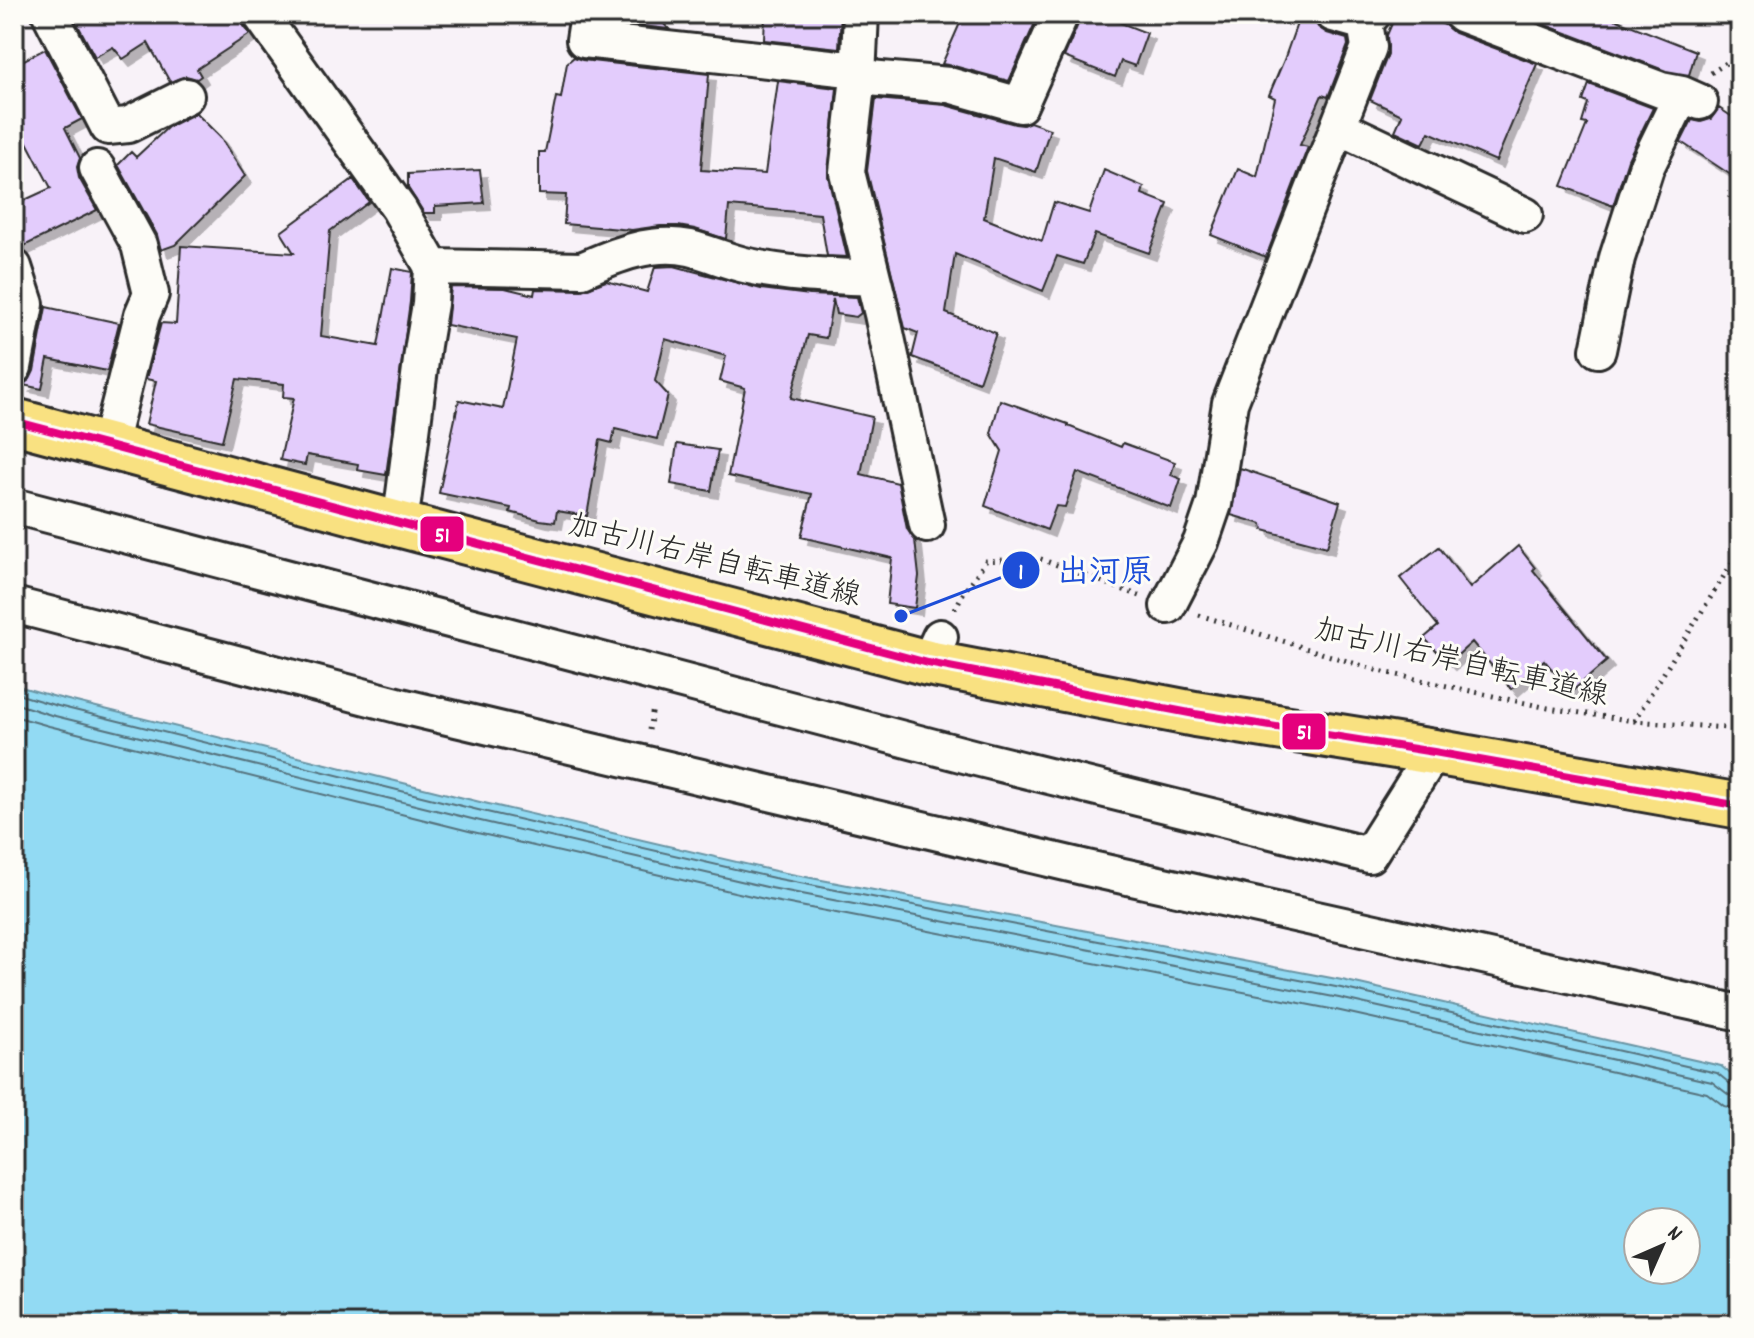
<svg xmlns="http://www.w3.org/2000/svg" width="1754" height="1338" font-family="Dekko,'Klee One',sans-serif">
  <defs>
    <filter id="shadow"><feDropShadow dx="7" dy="7" stdDeviation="0" flood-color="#0004"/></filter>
  </defs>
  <rect width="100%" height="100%" fill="#f8f2f8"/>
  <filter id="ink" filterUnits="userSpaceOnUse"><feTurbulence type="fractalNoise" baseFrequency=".0125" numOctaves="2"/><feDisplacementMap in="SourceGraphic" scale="16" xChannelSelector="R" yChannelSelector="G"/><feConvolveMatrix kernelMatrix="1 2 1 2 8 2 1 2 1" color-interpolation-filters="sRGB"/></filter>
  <g filter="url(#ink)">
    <path fill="#92daf3" stroke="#6994a3" stroke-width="2" fill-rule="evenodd" d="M14,685l42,12 424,105 295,69 567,109 379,86 19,16v242h-1726zM1638,1222h48v48h-48z"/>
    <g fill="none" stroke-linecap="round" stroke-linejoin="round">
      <path stroke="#54717b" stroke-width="2" d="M14,693l40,12 424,105 296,68 567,110 376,85 16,13 7,1
        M14,703l37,12 425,105 295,68 568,110 373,84 17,13 11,2
        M14,716l35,10 424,106 296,68 567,110 371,83 17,13 16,3"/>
    </g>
    <path fill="#e3ccfc" stroke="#2b2b2b" stroke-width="2" filter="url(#shadow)" d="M72,14h168l3,11 7,9 -53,35 4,7 -4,3 -11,-3 -16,6 -22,-39 -25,16 -10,-12 -18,10z
      M608,14h46l15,15 -62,-7z
      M765,14h76l-2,34 -75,-8z
      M964,14h75l-30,67 -55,-15 -12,-2z
      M1081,14h17l49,19 -12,33 -14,-5 -6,16 -51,-20 15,-35z
      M1396,14h22l27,11 9,8 83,31 -41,97 -67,-29 -6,12 -28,-13 7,-16 -32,-15 18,-46 -1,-19z
      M1517,14h85l94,37 -7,24 -23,-4z
      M1300,15l14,4 4,8 9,6 20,6 1,6 -20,52 -6,-2 -22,50 8,2 -2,5 -40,105 -55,-22 27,-66 19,8 18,-79 -6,-3 15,-35z
      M45,49l37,70 -17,9 15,30 -3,9 2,11 18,32 -77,38h-6v-43l37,-17 -32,-61 5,-3 -10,-20v-39z
      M574,57l8,3 127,14 -8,96 64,4 13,-93 59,7 -9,88 19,81 -20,-1 -7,-42 -91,-8 -3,33 -31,-10 -17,-3h-18l-28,4 -68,-6 2,-29 -27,-1v-42h6l11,-55 5,1 6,-35z
      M1589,84l64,24 -25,51 -15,47 -51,-20 25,-62 -5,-1 6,-20 -5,-2z
      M876,99l69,6 70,19 8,1 7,-3 20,7 -14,43 -42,-14 -10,60 58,23 12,-39 35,11 15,-43 40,17 -2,7 26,10 -19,49 -54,-19 -12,30 -26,-8 -14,35 -88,-37 -9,59 50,20 -17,49 -67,-25 6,-24 -13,-5 -38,-157z
      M1719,108l21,14v59l-59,-39 11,-22 9,2 10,-3z
      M196,113l24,24 25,39 -70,69 -14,5 -4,-15 -39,-70 13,-13 5,5 32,-30z
      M480,170l4,33 -49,3v7h-11l-16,-25v-14z
      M353,179l16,23 -39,29 -9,105 57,10 14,-78 20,4 -2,30 -24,173 -29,-5 1,-6 -51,-9 -2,10 -25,-5 14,-62 -11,-1 1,-13 -47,-5 -15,62 -76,-17 10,-43 -10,-2 15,-56 15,1 5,-78 113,7 -13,-21z
      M674,266l87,23 49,6 47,2 4,16 -5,4 -20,-3 -3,-15 -7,39 -18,-3 -17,63 81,19 -11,57 37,9 9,46 8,11 4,36 -4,32 -28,-4 5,-46 -91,-21 11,-43 -84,-18 17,-88 -25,-7 6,-25 -61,-17 -10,42 13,14 -11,44 -42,-10 -3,14 -12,-3 -13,76 -30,-5 -2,11 -15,-2 -30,-8 1,-4 -72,-15 20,-93 44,9 14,-70 -70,-14 4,-38 54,1 29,7 1,-6 47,1 24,-9 41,11 8,-25z
      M46,307l73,16 -12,48 -59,-12 -6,30 -19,-4 7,-6 4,-8z
      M1000,400l68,24v2l53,21 2,-4 52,19 -4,13 10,4 -10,29 -94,-36 -12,35 -9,-1 -9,24 -62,-24 17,-55 -11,-18z
      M677,444l41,6 -7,41 -40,-7z
      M1240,468l100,34 -13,45 -64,-17 -1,-6 -31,-9z
      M1518,546l17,22 -2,2 74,91 -36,31 -27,-32 -33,29 -39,-47 -23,21 -25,-25 14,-12 -38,-48 39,-31 31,41z"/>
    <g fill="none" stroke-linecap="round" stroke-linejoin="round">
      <defs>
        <path id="minor" d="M50,14l58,113 20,-2 58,-29
          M260,14l139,195 33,58 -2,37 -7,41 -20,157 -5,22
          M588,14l-4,26 274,30
          M861,14l-3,63 -11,95 35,142 45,211
          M1333,14l32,9
          M1461,14l200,76 21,4 18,8
          M858,77l91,8 71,20 41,-91
          M1339,127l186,88
          M97,168l42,77 12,49 -9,21 -33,130
          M14,267l12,37 -12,63
          M432,267l150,3c33,-15 70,-30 108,-22 20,5 39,14 59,18 41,9 83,10 124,12
          M1598,350l19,-92 29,-90 36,-74
          M14,506l962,252 393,97 65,-103
          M14,605l387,101 686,162 653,145
          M1168,606l33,-64 13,-38 16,-101 139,-356 -4,-24 8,-9
          M928,663l12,-26"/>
        <path id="major" d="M14,421l384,103 530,139 267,51 239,38 306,54"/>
      </defs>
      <use href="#minor" stroke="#2b2b2b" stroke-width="40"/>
      <use href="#major" stroke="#2b2b2b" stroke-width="50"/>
      <path stroke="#2b2b2b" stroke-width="5" stroke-dasharray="2 6" stroke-linecap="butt" d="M1711,73l29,-19
        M955,609l9,-17 22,-31 52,-3 102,38
        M1199,615l180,56 169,37 86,13 106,8
        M1634,721l106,-171
        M649,730l4,-22"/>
      <use href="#minor" stroke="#fdfcf7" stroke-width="34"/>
      <use href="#major" stroke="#f9e181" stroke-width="44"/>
      <defs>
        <path id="bus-1" d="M14,421l914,242 267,51 239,38 306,54"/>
      </defs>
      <use href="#bus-1" stroke="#fdfcf7" stroke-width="14"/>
      <use href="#bus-1" stroke="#e5007d" stroke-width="8"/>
    </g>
  </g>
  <g text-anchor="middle" stroke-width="6" stroke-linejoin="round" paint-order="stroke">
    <g font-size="30" fill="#2b2b2b" stroke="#fdfcf7">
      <text transform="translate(715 559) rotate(14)" y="10">加古川右岸自転車道線</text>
      <text transform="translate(1462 661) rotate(13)" y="10">加古川右岸自転車道線</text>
    </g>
  </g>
  <path fill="none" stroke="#1d4ed8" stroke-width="3" d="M901 616L1021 570"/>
  <g fill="#1d4ed8" stroke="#fdfcf7" stroke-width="3">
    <circle cx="901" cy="616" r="8"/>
    <circle cx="1021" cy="570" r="20"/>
  </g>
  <g font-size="24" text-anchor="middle" font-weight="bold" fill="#fff">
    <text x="1021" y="579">1</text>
  </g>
  <g font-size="32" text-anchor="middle" font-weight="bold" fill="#1d4ed8" stroke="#fdfcf7" stroke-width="6" stroke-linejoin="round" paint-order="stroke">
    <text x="1105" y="581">出河原</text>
  </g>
  <g stroke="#fdfcf7" stroke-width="3">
    <rect x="419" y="515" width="46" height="38" rx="8" fill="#e5007d"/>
    <rect x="1281" y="712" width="46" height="39" rx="8" fill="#e5007d"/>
  </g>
  <g font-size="22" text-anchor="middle" font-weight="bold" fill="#fff">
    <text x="442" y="542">51</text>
    <text x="1304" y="739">51</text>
  </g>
  <rect width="1754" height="1338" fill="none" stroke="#fdfcf7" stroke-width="48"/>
  <rect x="24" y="24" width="1706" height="1290" fill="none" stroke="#2b2b2b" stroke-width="3" filter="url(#ink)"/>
  <g transform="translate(1662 1246) rotate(45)"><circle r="38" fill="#fdfcf7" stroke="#a9a8a5" stroke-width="2"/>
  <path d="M0-6L14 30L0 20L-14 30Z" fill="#2b2b2b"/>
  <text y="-12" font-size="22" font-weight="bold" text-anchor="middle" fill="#2b2b2b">N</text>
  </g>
</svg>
